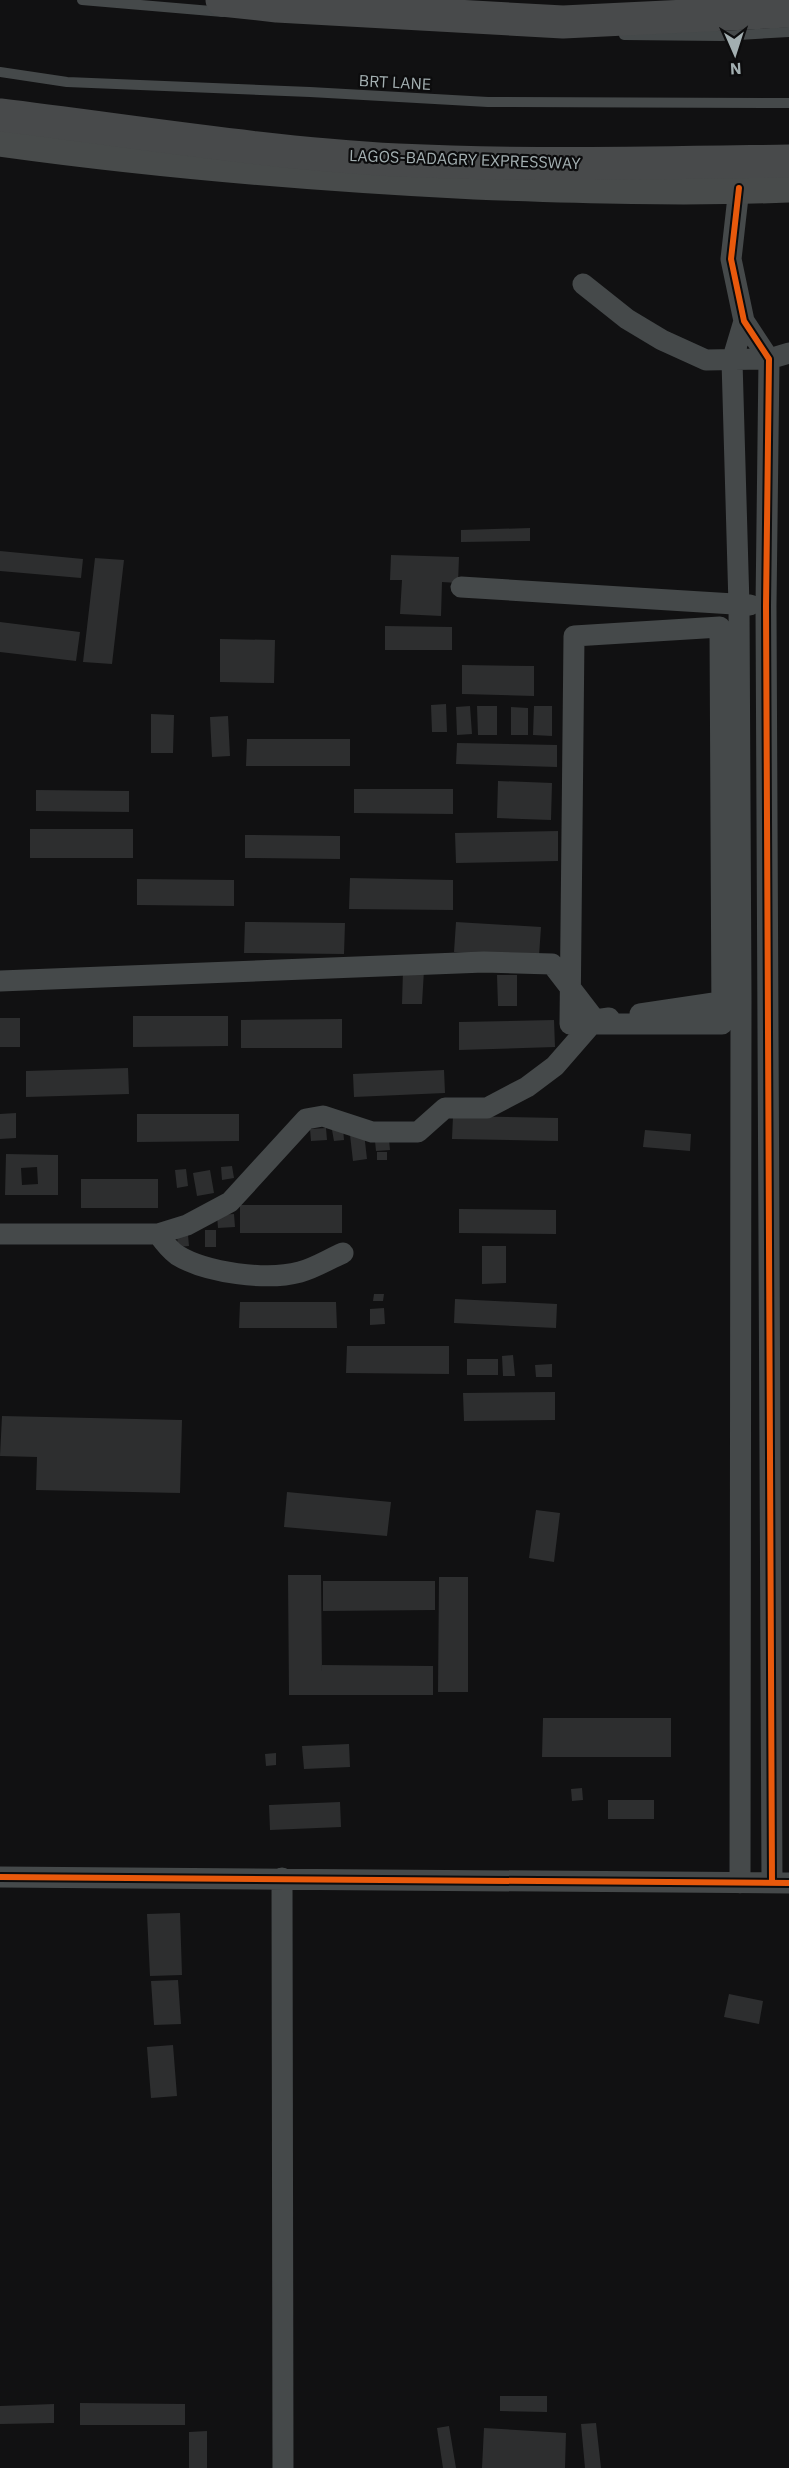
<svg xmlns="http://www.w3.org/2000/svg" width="789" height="2468" font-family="'IBM Plex Sans',sans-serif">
  <rect width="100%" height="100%" fill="#111112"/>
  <path fill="#2d2e2f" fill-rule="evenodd" d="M530,528v13l-69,1v-12z
    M0,551l83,8 -2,19 -81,-7z
    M391,555l68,2 -1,26 -16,-1 -1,34 -41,-2 2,-34h-12z
    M95,558l29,2 -12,104 -29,-2z
    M0,622l80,10 -4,29 -76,-9z
    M385,626l67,1v23h-67z
    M220,639l55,1 -1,43 -54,-1z
    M462,665l72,1v30l-72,-2z
    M446,704l1,28h-15l-1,-27z
    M470,706l2,28 -15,1 -1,-28z
    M477,706h20v29h-19z
    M534,706h18v30l-19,-1z
    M511,707l17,1v27h-17z
    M151,714l23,1 -1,38h-22z
    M228,716l2,40 -18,1 -2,-40z
    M247,739h103v27h-104z
    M457,743l100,2v22l-101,-3z
    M498,781l54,2 -1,37 -54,-2z
    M354,789h99v25l-99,-1z
    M36,790l93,1v21l-93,-1z
    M30,829h103v29h-103z
    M558,831v30l-102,2 -1,-30z
    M245,835l95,1v23l-95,-1z
    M350,878l103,2v30l-104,-1z
    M137,879l97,1v26l-97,-1z
    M245,922l100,1 -1,31 -100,-1z
    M456,922l85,5 -2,29 -85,-4z
    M403,970h21l-2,34h-20z
    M497,975h20v31h-19z
    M133,1016h95v30l-95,1z
    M0,1018h20v29h-20z
    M342,1019v29h-101v-28z
    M554,1020l1,27 -96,3v-28z
    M128,1068l1,26 -103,3v-26z
    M444,1070l1,23 -91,4 -1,-23z
    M16,1113v25l-16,1v-25z
    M137,1114h102v27l-102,1z
    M453,1116l105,2v23l-106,-2z
    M326,1128l1,12 -16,1 -1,-12z
    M343,1128l1,12 -10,1 -2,-11z
    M645,1130l46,4 -1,17 -47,-4z
    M364,1133l3,26 -14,2 -3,-26z
    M389,1140l1,10 -14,1 -1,-10z
    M377,1152h10v8h-10z
    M6,1154l52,1v40h-53zM37,1167l1,17 -16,1 -1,-17z
    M232,1166l2,12 -12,2 -1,-13z
    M186,1169l2,17 -11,2 -2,-18z
    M210,1170l4,23 -17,3 -4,-23z
    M81,1179h77v29h-77z
    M240,1205h102v28h-102z
    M459,1209l97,1v24l-97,-1z
    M234,1214l1,13 -17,1 -1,-13z
    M205,1230h11v17h-11z
    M188,1235l1,11 -11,1 -1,-11z
    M482,1246h24v37l-24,1z
    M374,1294h10l-1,7h-10z
    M455,1299l102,5 -1,24 -102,-5z
    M240,1302h96l1,26h-98z
    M384,1308l1,16 -15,1v-16z
    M347,1346h102v28l-103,-1z
    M513,1355l2,21h-12l-1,-20z
    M467,1359h31v16h-31z
    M552,1364v13h-16l-1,-12z
    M555,1392v28l-91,1 -1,-28z
    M2,1416l180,4 -2,73 -144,-3 1,-33 -37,-1z
    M287,1492l104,10 -4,34 -103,-9z
    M536,1510l24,3 -6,49 -25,-4z
    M288,1575h33l1,99v-9l111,1v29h-144z
    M439,1577h29v115h-30z
    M323,1581h112v29l-112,1z
    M543,1718h128v39h-129z
    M349,1744l1,23 -46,2 -2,-23z
    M276,1753v12l-10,1 -1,-12z
    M582,1788l1,12 -11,1 -1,-12z
    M608,1800h46v19h-46z
    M340,1802l1,25 -71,3 -1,-25z
    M180,1913l2,62 -32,1 -3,-62z
    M178,1980l3,44 -27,1 -3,-44z
    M729,1994l34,7 -4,23 -35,-7z
    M173,2045l4,51 -26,2 -4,-51z
    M500,2396h47v16l-47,-1z
    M80,2403l105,1v21h-105z
    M54,2404v19l-54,1v-18z
    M596,2423l5,45h-16l-4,-44z
    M449,2426l7,42h-13l-6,-40z
    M484,2428l82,5 -1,35h-83z
    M207,2431v37h-18v-36z"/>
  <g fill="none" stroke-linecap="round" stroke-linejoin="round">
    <path stroke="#45494a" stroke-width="10" d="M82,0l141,12
      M624,35l97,1 68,-4
      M0,72l67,10 243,10 178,10 301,1"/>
    <path stroke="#45494a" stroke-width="21" d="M739,188l-8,71 13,62 25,38 -3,247 6,1277
      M583,284l44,35 35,21 44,20 63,-1 20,-6
      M461,587l289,18
      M720,627l2,397h-152l4,-388z
      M0,981l484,-19 68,2 43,56 14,-2
      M640,1014l94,-14
      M0,1234h158l29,-9 43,-23 76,-83 17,-3 49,16h46l27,-24h42l40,-21 28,-21 40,-46
      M158,1234c5,7 12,16 19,21 29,18 90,26 123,17 15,-4 29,-13 43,-19
      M0,1877l789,6
      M282,1878l1,590
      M740,1883l1,-884 -2,-394 -7,-244 12,-40"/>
    <path stroke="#484b4b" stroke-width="33" d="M0,140c158,22 316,35 475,43 105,4 209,7 314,3"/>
    <path stroke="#484a4b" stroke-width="33" d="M222,0l55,6 286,16 226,-11
      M0,115c132,16 265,38 398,45 130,6 261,3 391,1"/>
    <defs>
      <path id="cycleway" d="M739,188l-8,71 13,62 25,38 -3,247 6,1277
        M0,1877l789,6"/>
    </defs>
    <use href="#cycleway" stroke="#0c0c0d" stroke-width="10"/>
    <use href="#cycleway" stroke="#e8590c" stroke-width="6"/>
  </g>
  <g text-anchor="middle" stroke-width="4.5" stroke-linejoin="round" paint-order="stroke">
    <g font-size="16" fill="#a3afb1" stroke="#0c0c0d">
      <text transform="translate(395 82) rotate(3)" y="6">BRT LANE</text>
      <text transform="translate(465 159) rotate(2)" y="6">LAGOS-BADAGRY EXPRESSWAY</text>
    </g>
  </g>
  <g transform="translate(735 54) rotate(177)" stroke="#0c0c0d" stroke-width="4.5" paint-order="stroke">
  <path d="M0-4.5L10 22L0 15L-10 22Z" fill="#a3afb1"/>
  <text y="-9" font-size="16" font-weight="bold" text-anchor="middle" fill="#a3afb1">N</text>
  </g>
</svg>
